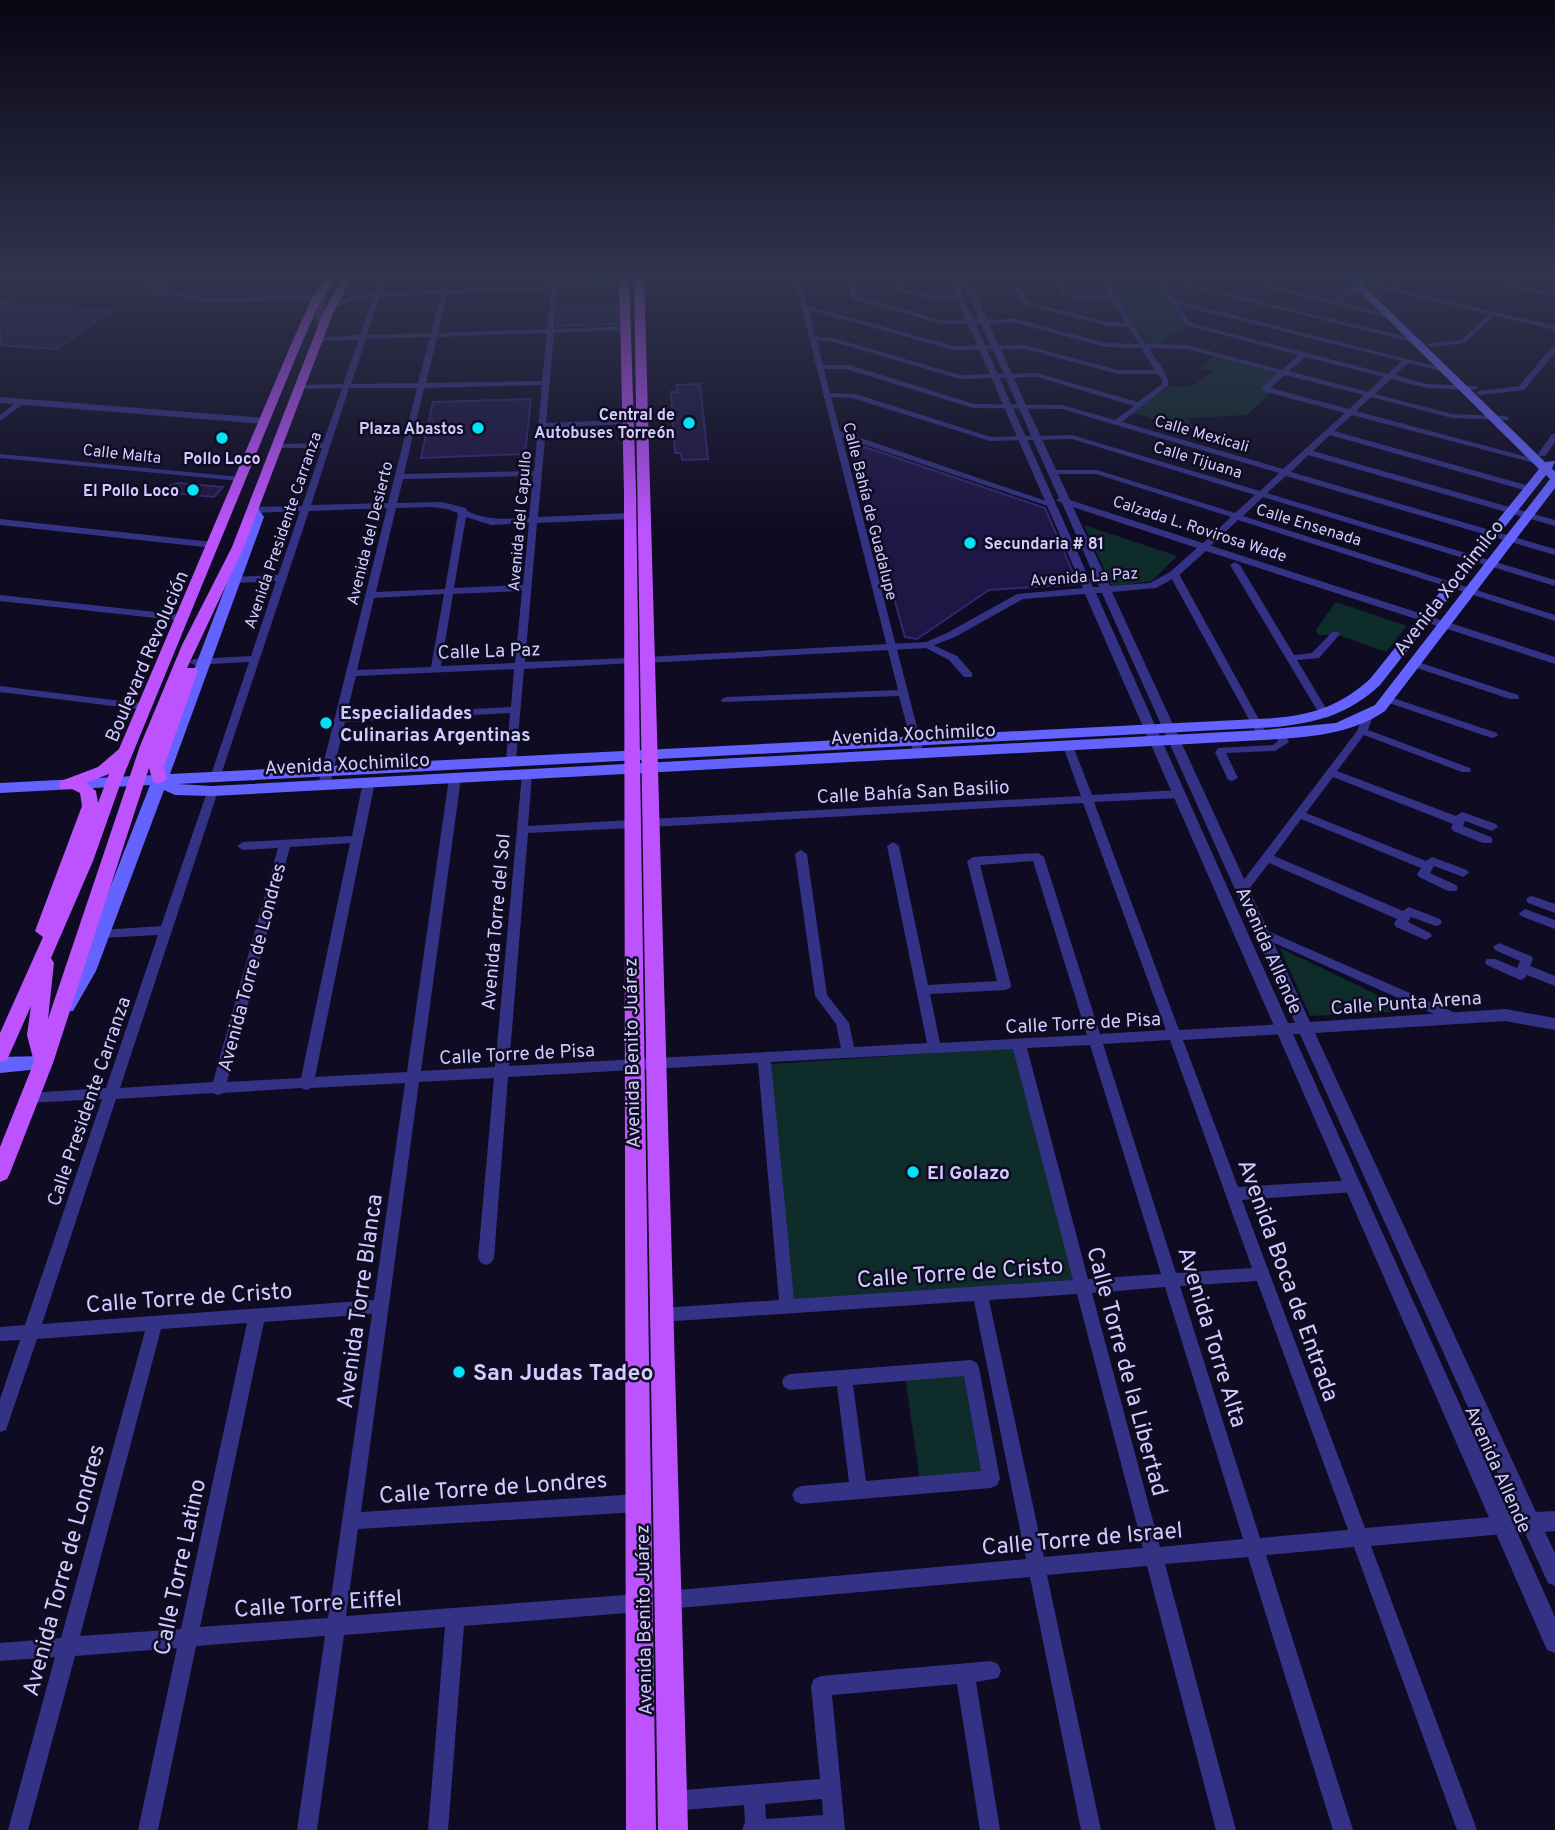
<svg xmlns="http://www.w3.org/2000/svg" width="1555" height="1830" font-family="Overpass,sans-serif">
  <rect width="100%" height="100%" fill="#0f0b22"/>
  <path fill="#0e2c2a" d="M1165,293l23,30 -27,21h-12l-34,-49z
    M1217,355l65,16 -21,18 11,3 -25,23 -60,3 7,11 -61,-16 37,-27c19,4 28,-3 43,-14l-14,-4z
    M1084,525l93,31 -25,25 -40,6z
    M1336,602l71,24 -21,26 -48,-17h-20l-2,-5z
    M1280,948l131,63 -101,5z
    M1014,1048l61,233 -283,19 -21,-236z
    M965,1375l20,99 -65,7 -15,-104z"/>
  <path fill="#1e1644" stroke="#342672" stroke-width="2" d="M0,302l110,9 -54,38 -56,-4z
    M617,306l1,18 -61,2 1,-18z
    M700,384l8,75 -26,1 -1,-7h-6l-4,-61h6v-7z
    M531,399l-6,55 -104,4 12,-56z
    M850,442l195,66 33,76 -89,6 -72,49 -12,-2z
    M178,483l45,4 -9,10 -62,-6z"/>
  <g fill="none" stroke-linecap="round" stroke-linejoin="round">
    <path fill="#343285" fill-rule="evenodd" d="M141,274h6l4,10 9,6 2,-1 -6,-6 -2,-9h6l2,8 8,9 42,8 106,-5 9,3 -6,21 5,10 -5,1 -6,-11 6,-19 -109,4 -41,-8 -12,2 -13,-11z
      M383,274h6l-5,17 -3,2 -3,-2z
      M793,274h6l8,32 147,40 71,-1 93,25h37l-14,-22 -36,-1 -89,-24 -74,1 -89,-25 -10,-25h6l9,23 84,23 74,-1 89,24 34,1 -11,-17 -20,-1 -84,-22 -17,-30h6l16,28 79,20 18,1 -15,-24 -27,1 -20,-5 -13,-21h7l10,19 16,3 24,-1 -13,-21h7l44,70 41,1 95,25 17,-15 -106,-28 -8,-4 -36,-49 269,66v2l-2,1 -256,-63 15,20 275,70 -4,2 -38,-9 -13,12 32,9 50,2 1,2 -4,2 -47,-2 -36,-9 -16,15 77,20 53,2 4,2 -1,2 -56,-2 -81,-21 -15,14 186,50v4l-190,-50 -18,16 196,55v4h-6l-194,-55 -17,16 242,69v6l-247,-71 -17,17 264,77v6l-269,-79 -19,17 288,87v6l-292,-89 -20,19 312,99v6l-317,-101 -30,28h-6v-4l29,-27 -135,-43h-44l-4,-2 4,-2h45l138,43 20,-18 -183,-56 -82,2 -138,-43 -21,-1 9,34 215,73 -7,2 -206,-69 82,317 -5,3 -5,-3 -15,-58 -177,6 -1,-2 5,-3 172,-7zM1178,305l224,56 -14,13 -191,-49 -8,-4zM809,310l145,40 71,-1 93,25h40l4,7v3l-24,18 -101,-29 -77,2 -123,-36 -22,-3zM817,340l17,2 126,37 77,-2 97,29 -19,14 -53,-15 -88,-1 -124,-39h-27zM1149,348l38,1 91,24 -16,14v4l83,22 -62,56 -161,-47 47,-37c-1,-12 -13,-25 -20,-37zM1305,357l79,20 -16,15 -79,-21zM824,369h22l127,39 89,1 217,64 -19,18 -188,-56 -81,2 -135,-43 -26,-1zM1285,375l79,20 -15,14 -79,-21z
      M890,274h6l6,14 32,8h26l3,2 -3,2h-26l-37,-10z
      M1213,274h13l106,26 14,-9 18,-3 2,1v2l-16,3 -11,8 54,14 -3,2z
      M1389,274h6l7,20 -5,-1z
      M1457,274h14l84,19v4z
      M1514,274h9v1l-3,2z
      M555,282l3,2 -4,45 73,-3 3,2 -3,2 -73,3 -8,90 81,-3 4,2 -4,2 -81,4 -8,89 91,-4 4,3 -4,3 -92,4 -12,139 104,-4 5,3 -1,2 -109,6 -8,91 -5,3 -5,-3 4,-47 -165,9 -15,63 -6,3 -4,-1 -2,-2 69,-277 -78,3 -88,264 -1,2h-8l-1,-2 38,-113 -55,3 -5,-3 5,-3 57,-3 25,-75 -41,2 -5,-3 5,-3 43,-2 22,-64 -47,2 -4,-3 4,-3 49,-1 20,-58h-44l-4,-2 4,-2 45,-1 19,-55 -42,1 -4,-2 4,-2 43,-1 16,-44 -41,1 -4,-2 2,-1 44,-3 14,-40 3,-2 3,2 -13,40 64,-2 11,-45 3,-2 3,2 -10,45 109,-4 5,-45zM547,333l-5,48 -116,2 11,-46zM430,337l-12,46 -67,1 15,-45zM542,385l-8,86 -130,3 20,-86zM349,388h68l-29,115 -77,2zM533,476l-4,42c-22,1 -41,3 -62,-7l-1,-3 -24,-6 -45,1 6,-24zM432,507l15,2 11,4 -13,76 -69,3 20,-84zM466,517l25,8 38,-2 -6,62 -69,3zM522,591l-7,72 -74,3 12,-72zM444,594l-13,73 -74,3 17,-72zM514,669l-3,38 -165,9 10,-40z
      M1490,313l5,1 -30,29 -34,4 -4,-2 4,-2 30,-3z
      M1552,347h3v6l-31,37 -44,5 -4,-2 4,-2 39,-5z
      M19,400l7,2 -26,19v-6z
      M1552,434h3v8l-10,14h-6l-1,-2z
      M0,454l240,23 4,2 -4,2 -240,-23z
      M0,519l213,23 4,3 -4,3 -213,-23z
      M1235,562l5,3 54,90 18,-2 20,-21h6l2,2 -21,24 -22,2 33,55 -1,2 -4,1 -5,-3 -90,-150z
      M1174,571l5,3 88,160 -1,2 -4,1 -5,-3 -88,-160z
      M0,595l183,20 5,3 -5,3 -183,-20z
      M927,642l30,14 15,17v4h-8l-15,-17 -25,-13v-4z
      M1415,661l103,34 1,2 -1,2h-8l-99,-33v-4z
      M0,686l145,18 5,3 -5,3 -145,-18z
      M1387,696l110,37 1,2 -5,3 -4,-1 -106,-36 -1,-2z
      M1367,715l5,3 -4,12 102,38 1,2 -1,2h-8l-98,-37 -27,36 119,45 6,-4 34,12 2,3 -6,4 -27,-10 -2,5 28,11 2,3 -2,3h-8l-30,-12 -2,-3 2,-4 -120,-47 -27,36 120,48 6,-4 35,13 2,3 -6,4 -29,-11 -4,7 26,12 2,3 -2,3h-8l-29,-14 -2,-3 4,-6 -120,-49 -27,37 129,55 6,-4 31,12 2,3 -2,3 -4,1 -25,-9 -3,5 22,11 2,3 -6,4 -30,-13 -2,-3 3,-5 -128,-56 -23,30 -4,1 -6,-4 121,-159 6,-15z
      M1280,731l4,1 5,10 -14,9 -49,2 12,25 -6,3 -4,-1 -13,-28 3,-4 55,-3 5,-4 -3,-7z
      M1068,743l5,3 19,49 87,-5 6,4 -6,4 -85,4 85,228 105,-6 5,1 2,4 -2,4 -5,1 -101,6 55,147 116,-7 5,2 2,4 -2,4 -5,2 -112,8 123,328 138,-12 6,3 3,6 -3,6 -6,3 -132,12 106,284h-20l-103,-283 -88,8 87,275h-20l-85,-273 -83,7 71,266h-20l-69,-264 -100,9 54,255h-20l-51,-253 -363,32 -7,-2 -2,-7 2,-7 7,-2 359,-32 -52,-258 -313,21 -6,-2 -2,-5 2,-5 6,-2 118,-8 -21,-237 -250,14 -14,181 -3,5 -5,2 -5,-2 -3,-5 16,-180 -75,4 -58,430 277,-18 6,3 3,6 -3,6 -6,3 -280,17 -12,87 293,-22 7,2 2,7 -2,7 -7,2 -175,14 -16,204h-20l17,-203 -101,8 -27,195h-20l28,-194 -129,10 -38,184h-20l39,-182 -102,8 -47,174h-20l47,-173 -55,4v-18l61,-5 84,-307 -108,8 -29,85 -2,6 -6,2v-33l20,-59 -20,1v-14l25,-2 77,-226 -73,4 -5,-1 -2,-4 2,-4 5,-1 77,-5 52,-153 -56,3 -6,-4 6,-4 59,-4 47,-137h8l2,2 -98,297 93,-6 65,-234 -35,2 -6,-4 6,-4 109,-6 11,-54 6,-3 6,3 -60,295 92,-5 42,-294 6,-3 6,3 -40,293 74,-4 27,-293 5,-3 5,3 -4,52 104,-6 6,4 -6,4 -104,5 -19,233 332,-18 -5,-24 -21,-28 -20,-142 6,-4 6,4 20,141 22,28 5,24 73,-4 -40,-197 6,-4 6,4 29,139 69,-4 -30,-120 6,-4 65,-4 6,4 56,177 66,-4 -83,-227 -433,24 -6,-4 6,-4 431,-23 -18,-50zM350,843l-49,235 -74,4 63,-235zM1033,861l54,174 -147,8 -10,-49 75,-4 5,-2 1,-3 -31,-120zM1170,1040l82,228 -76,5 -73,-229zM1090,1045l71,229 -73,5 -61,-231zM1013,1049l60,231 -279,19 -23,-237zM405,1083l-31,217 -332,24 74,-225 97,-6 5,2 5,-2 78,-5 5,2 5,-2zM1257,1281l91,249 -88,8 -80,-252zM1165,1287l78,252 -83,8 -68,-254zM1077,1294l66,254 -99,9 -55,-257zM372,1314l-44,304 -128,9 64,-305zM247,1323l-66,306 -101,7 81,-307z
      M1532,896l23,8v9l-27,-10 -2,-3 2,-3z
      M1525,909l30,11v9l-34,-13 -2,-3z
      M1263,929l197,86 2,3 -2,3h-10l-191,-85 -2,-3 2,-3z
      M1499,943l32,13 2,3 -3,7 25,10v10l-28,-11 -2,3 -5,2 -33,-15 -2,-3 2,-3h8l22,9 3,-7 -25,-11 -2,-3z
      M971,1360l6,3 2,5 21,111 -3,6 -6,3 -190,16 -6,-3 -3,-6 3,-6 6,-3 48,-4 -12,-96 -47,4 -6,-3 -2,-5 2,-5 6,-3zM964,1376l17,95 -115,10 -13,-96z
      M991,1661l7,3 3,7 -3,7 -22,4 24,148h-20l-23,-146 -125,11 13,135h-103l3,-8 -1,-17 -72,6 -7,-3 -3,-7 3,-7 7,-3 148,-12 -9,-93 3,-7 7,-3zM822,1799l1,16 -57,4 -1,-15z"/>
    <path fill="#343285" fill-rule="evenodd" d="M804,274h66l-493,23 -20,3 -26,9 -4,-2 26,-11 24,-3z
      M946,274h7l140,313h6l-37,-84 -6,-3 3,-2 -100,-224h7l104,226 485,157v7l-349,-113 -28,25 -22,12 -44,4 198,430 195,-13 50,9v12l-50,-9 -190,12 221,479 19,-1v20l-10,1 10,21v33l-7,-3 -23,-50 -7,1 37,83v36l-8,-3 -462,-1056 -62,5 -68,38 -28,11 -281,15 -6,-3 6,-3 280,-15 21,-9 70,-39 66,-6zM1073,507l124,41 -27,24 -20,11 -40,3zM1096,593h6l193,430h-7zM1293,1034h7l216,480h-7z
      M1319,274h15l221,52v4z
      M0,397l266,21 4,3 -4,3 -266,-21z"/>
    <path fill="#6463ff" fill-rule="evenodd" d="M1349,274h9l1,7 186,181 10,-1 -3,8 3,2v17l-170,223c-37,25 -79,26 -122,29l-1051,56 -37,-1 -11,-5 -68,181 -23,40h-14l-2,-5 21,-36 72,-185 -150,8v-10l154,-8 98,-258 -5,-7 6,-4 4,1 7,10 -94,257 1105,-56c38,-3 66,-13 95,-39l169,-210 -187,-185zM1546,475l4,4 -175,226 -39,18 -73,7 -1051,56 -35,-2 1098,-57c42,-4 74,-13 105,-42z
      M43,1056l7,2 3,5 -3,5 -50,5v-16z"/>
    <path fill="#bc53ff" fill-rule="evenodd" d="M329,274h9l-17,26 -18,40 -182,442 -28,79 -42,97 3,5 -6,56 92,-273 42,-101 50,-98 91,-234 22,-39h9l-21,39 -89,234 -57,121h9l2,3 -34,95 3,13 -8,5 -6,-2 -4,-14 -96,295 -43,110 -3,6 -7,3v-35l34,-85 -7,-27 4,-29 -24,54 -7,2v-29l43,-96 -8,-6 47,-125 -2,-13 -8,-4h-11l-2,-4 2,-4 37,-14 21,-18 174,-409 18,-40zM109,774l-11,29 -2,-12 -10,-8z
      M619,274h10l7,218 20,1338h-30l-2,-1338z
      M634,274h10l44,1556h-30z"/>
  </g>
  <linearGradient id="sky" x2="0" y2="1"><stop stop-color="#080613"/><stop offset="0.52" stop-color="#31344f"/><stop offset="1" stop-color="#31344f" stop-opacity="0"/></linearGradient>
  <rect width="1555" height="531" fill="url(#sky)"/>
  <g fill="#00e3f7" stroke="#0f0b22" stroke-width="2.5">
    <circle cx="689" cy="423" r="7"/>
    <circle cx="478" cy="428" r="7"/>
    <circle cx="222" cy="438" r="7"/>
    <circle cx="193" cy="490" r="7"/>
    <circle cx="970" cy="543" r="7"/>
    <circle cx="326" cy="723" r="7"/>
    <circle cx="913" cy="1172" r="7"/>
    <circle cx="459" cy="1372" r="7"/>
  </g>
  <g text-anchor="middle" stroke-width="5" stroke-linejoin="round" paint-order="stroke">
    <g font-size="16" font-weight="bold" fill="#d1ccff" stroke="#0f0b22" text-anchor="end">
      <text x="675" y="420">Central de<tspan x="675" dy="18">Autobuses Torreón</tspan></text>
      <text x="464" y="434">Plaza Abastos</text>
      <text x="222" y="464" text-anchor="middle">Pollo Loco</text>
      <text x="179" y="496">El Pollo Loco</text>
      <text x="984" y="549" text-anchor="start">Secundaria # 81</text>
    </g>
    <g font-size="16" fill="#d1ccff" stroke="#0f0b22">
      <text transform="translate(1202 433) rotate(16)" y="6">Calle Mexicali</text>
      <text transform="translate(122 453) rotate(6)" y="6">Calle Malta</text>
      <text transform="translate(1198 459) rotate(17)" y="6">Calle Tijuana</text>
      <text transform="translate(871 511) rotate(76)" y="6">Calle Bahía de Guadalupe</text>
      <text transform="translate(519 521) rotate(-85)" y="6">Avenida del Capullo</text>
      <text transform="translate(1309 524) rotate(17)" y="6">Calle Ensenada</text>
      <text transform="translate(1200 528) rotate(18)" y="6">Calzada L. Rovirosa Wade</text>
      <text transform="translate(282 530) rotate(-71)" y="6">Avenida Presidente Carranza</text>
      <text transform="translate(369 533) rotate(-76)" y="6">Avenida del Desierto</text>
      <text transform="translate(1084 576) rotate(-4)" y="6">Avenida La Paz</text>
    </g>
    <g font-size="19" fill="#d1ccff" stroke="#0f0b22">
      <text transform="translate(1448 587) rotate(-52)" y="7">Avenida Xochimilco</text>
      <text transform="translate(489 650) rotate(-2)" y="7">Calle La Paz</text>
      <text transform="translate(146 656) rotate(-67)" y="7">Boulevard Revolución</text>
      <text transform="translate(913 733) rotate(-3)" y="7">Avenida Xochimilco</text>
      <text transform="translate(347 763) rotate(-3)" y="7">Avenida Xochimilco</text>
      <text transform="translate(913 791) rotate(-3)" y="7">Calle Bahía San Basilio</text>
      <text transform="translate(495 922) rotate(-85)" y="7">Avenida Torre del Sol</text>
      <text transform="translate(1270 950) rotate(66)" y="7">Avenida Allende</text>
      <text transform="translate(251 967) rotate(-75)" y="7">Avenida Torre de Londres</text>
      <text transform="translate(1406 1002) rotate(-4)" y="7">Calle Punta Arena</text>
      <text transform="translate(1083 1022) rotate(-3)" y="7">Calle Torre de Pisa</text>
      <text transform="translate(517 1053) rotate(-3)" y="7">Calle Torre de Pisa</text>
      <text transform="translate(631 1053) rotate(-91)" y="7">Avenida Benito Juárez</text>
      <text transform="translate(88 1101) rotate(-71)" y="7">Calle Presidente Carranza</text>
      <text transform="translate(1499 1469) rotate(66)" y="7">Avenida Allende</text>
      <text transform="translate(643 1620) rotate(-91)" y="7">Avenida Benito Juárez</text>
    </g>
    <g font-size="19" font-weight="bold" fill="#d1ccff" stroke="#0f0b22" text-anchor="start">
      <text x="340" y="719">Especialidades<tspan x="340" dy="22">Culinarias Argentinas</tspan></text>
      <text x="927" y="1179">El Golazo</text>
    </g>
    <g font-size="23" fill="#d1ccff" stroke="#0f0b22">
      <text transform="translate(960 1272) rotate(-4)" y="8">Calle Torre de Cristo</text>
      <text transform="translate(1289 1280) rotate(70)" y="8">Avenida Boca de Entrada</text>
      <text transform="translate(189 1297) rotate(-4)" y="8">Calle Torre de Cristo</text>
      <text transform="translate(359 1301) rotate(-82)" y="8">Avenida Torre Blanca</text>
      <text transform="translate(1213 1337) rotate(73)" y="8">Avenida Torre Alta</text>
      <text transform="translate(1128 1371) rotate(75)" y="8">Calle Torre de la Libertad</text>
      <text transform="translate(493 1487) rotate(-4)" y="8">Calle Torre de Londres</text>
      <text transform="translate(1082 1538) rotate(-5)" y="8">Calle Torre de Israel</text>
      <text transform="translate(179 1567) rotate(-78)" y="8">Calle Torre Latino</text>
      <text transform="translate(63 1570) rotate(-75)" y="8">Avenida Torre de Londres</text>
      <text transform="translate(318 1603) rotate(-4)" y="8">Calle Torre Eiffel</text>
    </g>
    <g font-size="23" font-weight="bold" fill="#d1ccff" stroke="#0f0b22" text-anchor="start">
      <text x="473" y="1380">San Judas Tadeo</text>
    </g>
  </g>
</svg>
